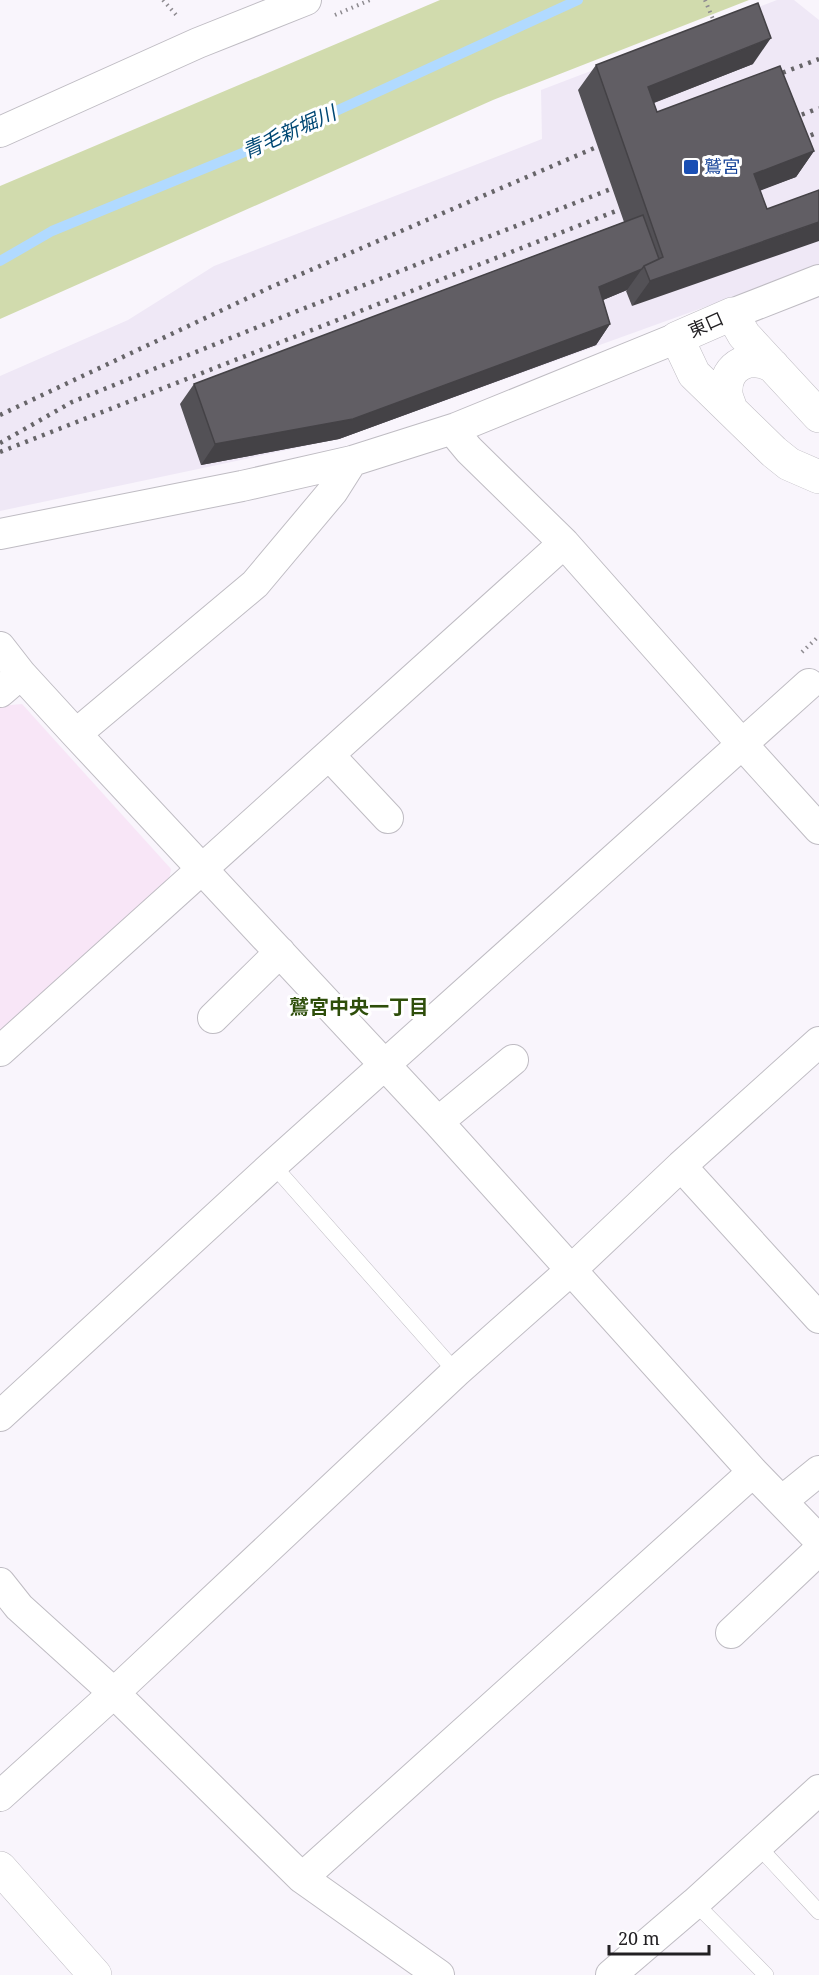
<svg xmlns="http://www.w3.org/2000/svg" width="819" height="1975" font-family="'Noto Serif','Noto Sans JP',serif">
  <rect width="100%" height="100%" fill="#f9f5fc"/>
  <path fill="#f8e6f7" d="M22,704l149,165 -2,11 -169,155v-329z"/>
  <path fill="#efe8f6" d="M777,0h17l25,20v246l-480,173 -339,72v-135l128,-56 86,-54 328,-127 -1,-49z"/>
  <path fill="#d1dbad" d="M440,0h309l-256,100 -493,219v-133z"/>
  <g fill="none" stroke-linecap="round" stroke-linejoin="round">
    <path stroke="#b1daff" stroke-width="10" d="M0,261l52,-30 212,-87 314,-144"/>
    <defs>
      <path id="service" d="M273,1165l183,207
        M758,1846l61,66
        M695,1903l71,72"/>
      <path id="minor" d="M0,132l198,-89 108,-43
        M732,314l87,-34
        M456,428l3,10 10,12 95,93 178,201 77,85
        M0,534l242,-48 110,-25 104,-33 221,-90
        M0,647l21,27 55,60 362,388 315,350 66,68
        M0,692l21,-18
        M76,734l179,-150 78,-93 19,-30
        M329,755l59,63
        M213,1018l67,-66
        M0,1051l564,-508
        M438,1122l75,-62
        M681,1166l138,152
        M0,1416l273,-251 536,-481
        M782,1501l37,-30
        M0,1583l19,24 95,86 188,185 137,97
        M731,1633l88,-83
        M0,1796l114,-103 342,-321 114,-101 111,-105 138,-124
        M302,1878l451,-406
        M611,1975l84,-72 124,-113"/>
      <path id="tertiary" d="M731,410c-1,-5 -5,-12 -5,-18 -1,-28 25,-38 47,-26
        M819,416l-75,-81 -12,-21 -55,24 17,36 80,78 15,12 30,13
        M0,1868l95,107"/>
    </defs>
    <use href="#service" stroke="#bfbcc3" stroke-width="16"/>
    <use href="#minor" stroke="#bfbcc3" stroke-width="32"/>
    <use href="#tertiary" stroke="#bfbcc3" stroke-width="34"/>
    <path stroke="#8e8b90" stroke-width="4" stroke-dasharray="1.5 4.5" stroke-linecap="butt" d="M163,0l15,17
      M705,0l10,24
      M335,15l35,-15
      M802,652l17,-16"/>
    <use href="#service" stroke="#fff" stroke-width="15"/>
    <use href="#minor" stroke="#fff" stroke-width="30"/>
    <use href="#tertiary" stroke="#fff" stroke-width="33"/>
    <path stroke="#676569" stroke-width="4.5" stroke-dasharray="3 6" stroke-linecap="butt" d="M766,79l53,-20
      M785,121l34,-13
      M794,142l25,-10
      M0,415l271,-128 342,-147
      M0,443l72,-41 228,-92 329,-128
      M0,452l634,-248"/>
  </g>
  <path fill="#535156" d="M753,64l-99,39 3,9 157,39 -18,26 -36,13 -128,116 -6,-15 1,-1 -24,10 7,24 -14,21 -257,94 -138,26 -21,-61 14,-20 430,-162 -46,-132 18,-25z"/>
  <path fill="#444246" d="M771,38l-18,26 -123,48 18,-25z
    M814,151l-18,26 -60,23 18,-26z
    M819,222v19l-187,65 18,-25z
    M642,269l-15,21 -43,18 15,-21z
    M610,324l-14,21 -257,94 -138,26 14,-21z"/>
  <path fill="#615e64" stroke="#444246" stroke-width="1.5" d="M758,3l13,35 -123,49 9,25 123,-46 34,85 -60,23 13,35 52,-19v32l-169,59 -6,-15 19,-9 -67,-192z
    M643,215l16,44 -15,7 -2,3 -43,18 11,37 -257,95 -138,25 -21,-60z"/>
  <rect fill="#1a4fb4" stroke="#fff" stroke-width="2" x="683" y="159" width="16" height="16" rx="3"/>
  <g text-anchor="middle" stroke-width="6" stroke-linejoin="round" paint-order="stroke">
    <g font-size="18" fill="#164399" stroke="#fff" text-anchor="start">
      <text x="704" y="173">鷲宮</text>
    </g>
    <g font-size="18" fill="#222023" stroke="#fff">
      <text transform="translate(706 325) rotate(-24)" y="6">東口</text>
    </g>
    <g font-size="20" font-style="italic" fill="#014874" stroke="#fff">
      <text transform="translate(289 132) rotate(-24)" y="7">青毛新堀川</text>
    </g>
    <g font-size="20" font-weight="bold" fill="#2e4e0a" stroke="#fff">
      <text x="359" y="1014">鷲宮中央一丁目</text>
    </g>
  </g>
  <path d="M609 1945v9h100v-9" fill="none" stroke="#222023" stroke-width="3"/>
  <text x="618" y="1945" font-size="18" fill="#222023" stroke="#ffffff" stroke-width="4.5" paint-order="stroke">20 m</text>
</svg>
